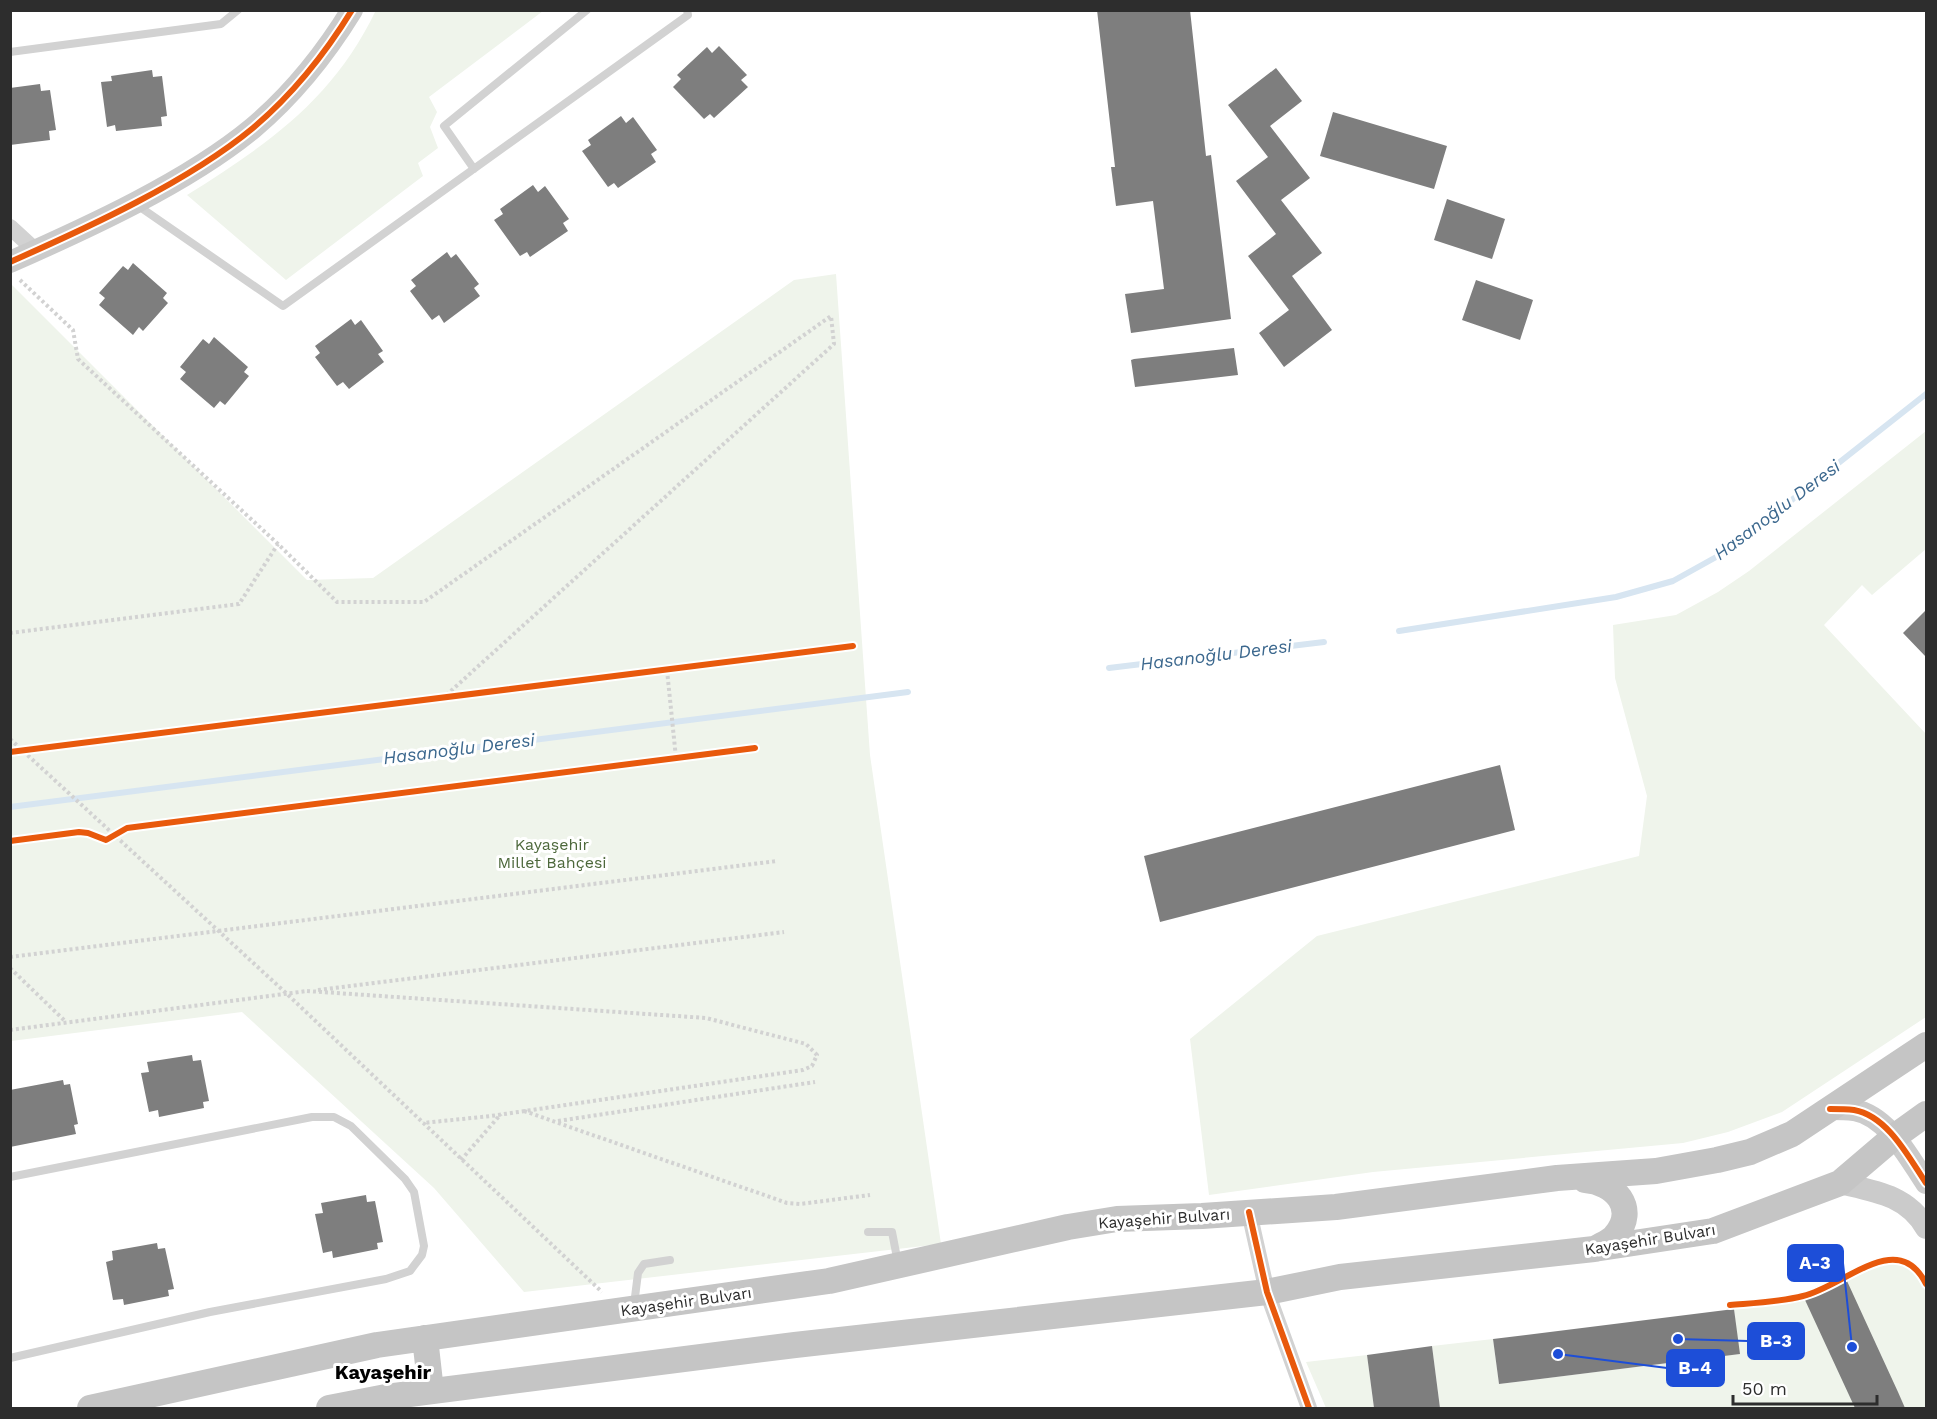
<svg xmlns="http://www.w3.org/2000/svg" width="1937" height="1419" font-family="'Work Sans',sans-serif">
  <rect width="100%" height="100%" fill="#fff"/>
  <path fill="#eff4eb" d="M376,10l167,1 -114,86 8,15 -7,15 8,21 -20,15 5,13 -137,104 -99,-85c81,-51 146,-95 189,-185z
    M836,274l34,481 71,489 -417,48 -90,-104 -192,-176 -231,29 -1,-758 297,297 66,-2 421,-298z
    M1926,431v118l-54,46 -10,-10 -38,40 102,109v283l-144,95 -54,20 -45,11 -310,29 -164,23 -19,-156 127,-103 322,-80 8,-60 -32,-118 -2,-53 63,-10 42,-23 31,-21z
    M1888,1262l22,5 6,5 10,20v116h-486l-8,-62 61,-7 6,45 240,-30 -5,-45 71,-9z
    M1367,1355l7,53h-48l-20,-46z"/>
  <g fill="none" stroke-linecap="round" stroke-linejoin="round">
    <path stroke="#d7e5f1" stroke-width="6" d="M1399,631l217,-34 57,-16 54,-30 199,-157
      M1109,668l215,-26
      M10,807l898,-115"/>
  </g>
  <path fill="#7e7e7e" d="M1097,10h93l16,146 5,-1 20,164 -100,14 -6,-39 39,-5 -11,-88 -37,5 -5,-39h4z
    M719,46l28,29 -6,5 7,7 -34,31 -4,-4 -6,5 -31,-32 8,-8 -4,-4 30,-28 5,6z
    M1276,68l26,33 -32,25 40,52 -29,22 41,53 -30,23 40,54 -48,37 -25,-34 30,-23 -41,-54 28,-22 -40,-53 32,-24 -40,-52z
    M152,70l1,7 9,-1 5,40 -6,1 1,9 -46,5 -1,-6 -8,2 -6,-45 11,-1 -1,-5z
    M40,84l1,7 9,-1 6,40 -7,1 1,9 -40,5v-57z
    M1333,112l114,34 -13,43 -114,-33z
    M621,116l5,7 7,-6 24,33 -6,4 5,8 -38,26 -4,-5 -6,4 -26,-36 9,-6 -3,-5z
    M533,185l5,7 7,-6 24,33 -6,4 5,8 -38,26 -3,-5 -7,4 -26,-36 9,-6 -3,-5z
    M1447,199l58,20 -13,40 -58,-19z
    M447,252l4,6 5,-4 23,30 -5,4 6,8 -36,27 -5,-8 -7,5 -22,-29 6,-5 -5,-6z
    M133,263l34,30 -4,5 5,5 -25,28 -4,-4 -6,8 -34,-30 6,-7 -6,-5 24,-27 5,4z
    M1476,280l57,20 -13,40 -58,-20z
    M351,319l4,6 6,-5 22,31 -5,3 6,8 -35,27 -6,-7 -6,4 -22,-29 5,-4 -5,-7z
    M214,337l34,30 -4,5 5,4 -24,29 -5,-4 -6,7 -34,-29 6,-7 -6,-5 23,-28 6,5z
    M1234,348l4,27 -103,12 -4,-27 3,-1z
    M1926,610v47l-23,-24z
    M1500,765l15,65 -355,92 -16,-66z
    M192,1055l1,6 8,-1 8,41 -6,1 1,6 -45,9 -1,-7 -9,2 -8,-39 8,-1 -2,-10z
    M63,1080l1,5 6,-1 8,40 -4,1 2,9 -66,13v-57z
    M366,1195l1,7 8,-1 8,41 -6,1 1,6 -45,9 -1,-7 -9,2 -8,-39 8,-1 -2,-10z
    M157,1243l1,6 7,-1 9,41 -6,1 1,6 -45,9 -1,-6 -10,1 -7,-38 7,-2 -1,-9z
    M1847,1281l51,111 7,16h-50l-50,-108z
    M1734,1309l6,45 -241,30 -6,-45z
    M1432,1346l8,62h-66l-7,-53z"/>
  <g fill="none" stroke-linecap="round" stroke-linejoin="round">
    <path stroke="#d2d2d2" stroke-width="4" stroke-dasharray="3 3" stroke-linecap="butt" d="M20,280l53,50 5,29 200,185 59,58h87l407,-286 3,28 -392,355
      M10,633l229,-29 39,-60
      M667,670l9,88
      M10,739l277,255 315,298
      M10,957l767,-96
      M10,968l56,54
      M318,990l466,-58
      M307,991l399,27 100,26 11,11 -5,11 -9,4 -312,46 -68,7
      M10,1030l297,-39
      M524,1111l263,92 13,1 70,-9
      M558,1121l257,-39
      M461,1160l40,-46"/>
    <path stroke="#d2d2d2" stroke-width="8" d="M10,52l211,-28 17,-14
      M474,169l-30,-43 143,-116
      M137,205l146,101 405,-291 -1,-5
      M10,1177l302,-60h22l17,9 54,53 9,13 10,54 -2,9 -12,16 -24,8 -176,33 -200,46
      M868,1232h24l6,31
      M634,1305l4,-32 6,-9 26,-4"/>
    <path stroke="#d2d2d2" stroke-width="16" d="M10,227l25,23
      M1249,1212l18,80 42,116"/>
    <path stroke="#cbcbcb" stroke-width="22" d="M10,262c77,-34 178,-80 243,-134 39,-33 72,-74 99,-118
      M1830,1109c8,0 16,0 24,1 34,6 55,48 72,73
      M1840,1183c34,8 67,12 86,45"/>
    <path stroke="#c5c5c5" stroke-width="26" d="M1585,1180c29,2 54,28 30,56 -4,5 -14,9 -20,13
      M425,1338l6,53
      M90,1408l287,-63 452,-64 239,-54 49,-8 85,-3 134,-9 221,-29 99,-7 61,-11 33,-8 42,-18 134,-89
      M329,1408l57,-11 409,-52 472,-53 73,-15 254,-28 119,-18 127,-48 54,-46 32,-23"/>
    <defs>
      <path id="cycleway" d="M10,262c77,-34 178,-80 243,-134 39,-33 72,-74 99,-118
        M10,752l843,-106
        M10,841l69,-9 9,1 18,7 21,-12 628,-80
        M1830,1109c8,0 16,0 24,1 34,6 55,48 72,73
        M1249,1212l18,80 42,116
        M1730,1305c24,-2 50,-3 73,-9 41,-9 95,-69 123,-12"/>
    </defs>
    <use href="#cycleway" stroke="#fff" stroke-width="10"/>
    <use href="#cycleway" stroke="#e8590c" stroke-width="6"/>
  </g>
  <g text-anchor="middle" stroke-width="6" stroke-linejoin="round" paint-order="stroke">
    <g font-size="16" fill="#4d683b" stroke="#fff">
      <text x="552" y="850">Kayaşehir<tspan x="552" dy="18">Millet Bahçesi</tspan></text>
    </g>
    <g font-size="16" fill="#2d2d2d" stroke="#fff">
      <text transform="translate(1164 1218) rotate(-4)" y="6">Kayaşehir Bulvarı</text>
      <text transform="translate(1650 1239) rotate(-9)" y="6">Kayaşehir Bulvarı</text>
      <text transform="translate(686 1301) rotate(-8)" y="6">Kayaşehir Bulvarı</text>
    </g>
    <g font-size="18" font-style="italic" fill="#3c688e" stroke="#fff">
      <text transform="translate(1777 510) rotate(-37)" y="6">Hasanoğlu Deresi</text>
      <text transform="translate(1216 655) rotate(-7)" y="6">Hasanoğlu Deresi</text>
      <text transform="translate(459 749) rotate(-7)" y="6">Hasanoğlu Deresi</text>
    </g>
    <g font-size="20" font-weight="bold" fill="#000" stroke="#fff">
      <text x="383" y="1379">Kayaşehir</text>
    </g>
  </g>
  <path fill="none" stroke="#1d4ed8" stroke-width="2" d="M1852 1347L1843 1263M1678 1339L1748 1341M1558 1354L1667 1368"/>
  <g fill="#1d4ed8" stroke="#fff" stroke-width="2">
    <circle cx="1852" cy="1347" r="6"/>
    <circle cx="1678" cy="1339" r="6"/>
    <circle cx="1558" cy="1354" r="6"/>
  </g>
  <g fill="#1d4ed8" stroke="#1d4ed8" stroke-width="2">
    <rect x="1788" y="1245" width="55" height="36" rx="6"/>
    <rect x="1748" y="1323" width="56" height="36" rx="6"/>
    <rect x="1667" y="1350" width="57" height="36" rx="6"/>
  </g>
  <g font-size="18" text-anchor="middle" font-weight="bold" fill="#fff">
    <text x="1815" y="1269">A-3</text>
    <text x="1776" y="1347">B-3</text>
    <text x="1695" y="1374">B-4</text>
  </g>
  <rect width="1937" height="1419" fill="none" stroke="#2d2d2d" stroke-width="24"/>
  <path d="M1733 1395v9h144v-9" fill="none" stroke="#2d2d2d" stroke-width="3"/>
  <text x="1742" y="1395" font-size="18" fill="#2d2d2d" stroke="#ffffff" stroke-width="4.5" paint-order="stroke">50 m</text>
</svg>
